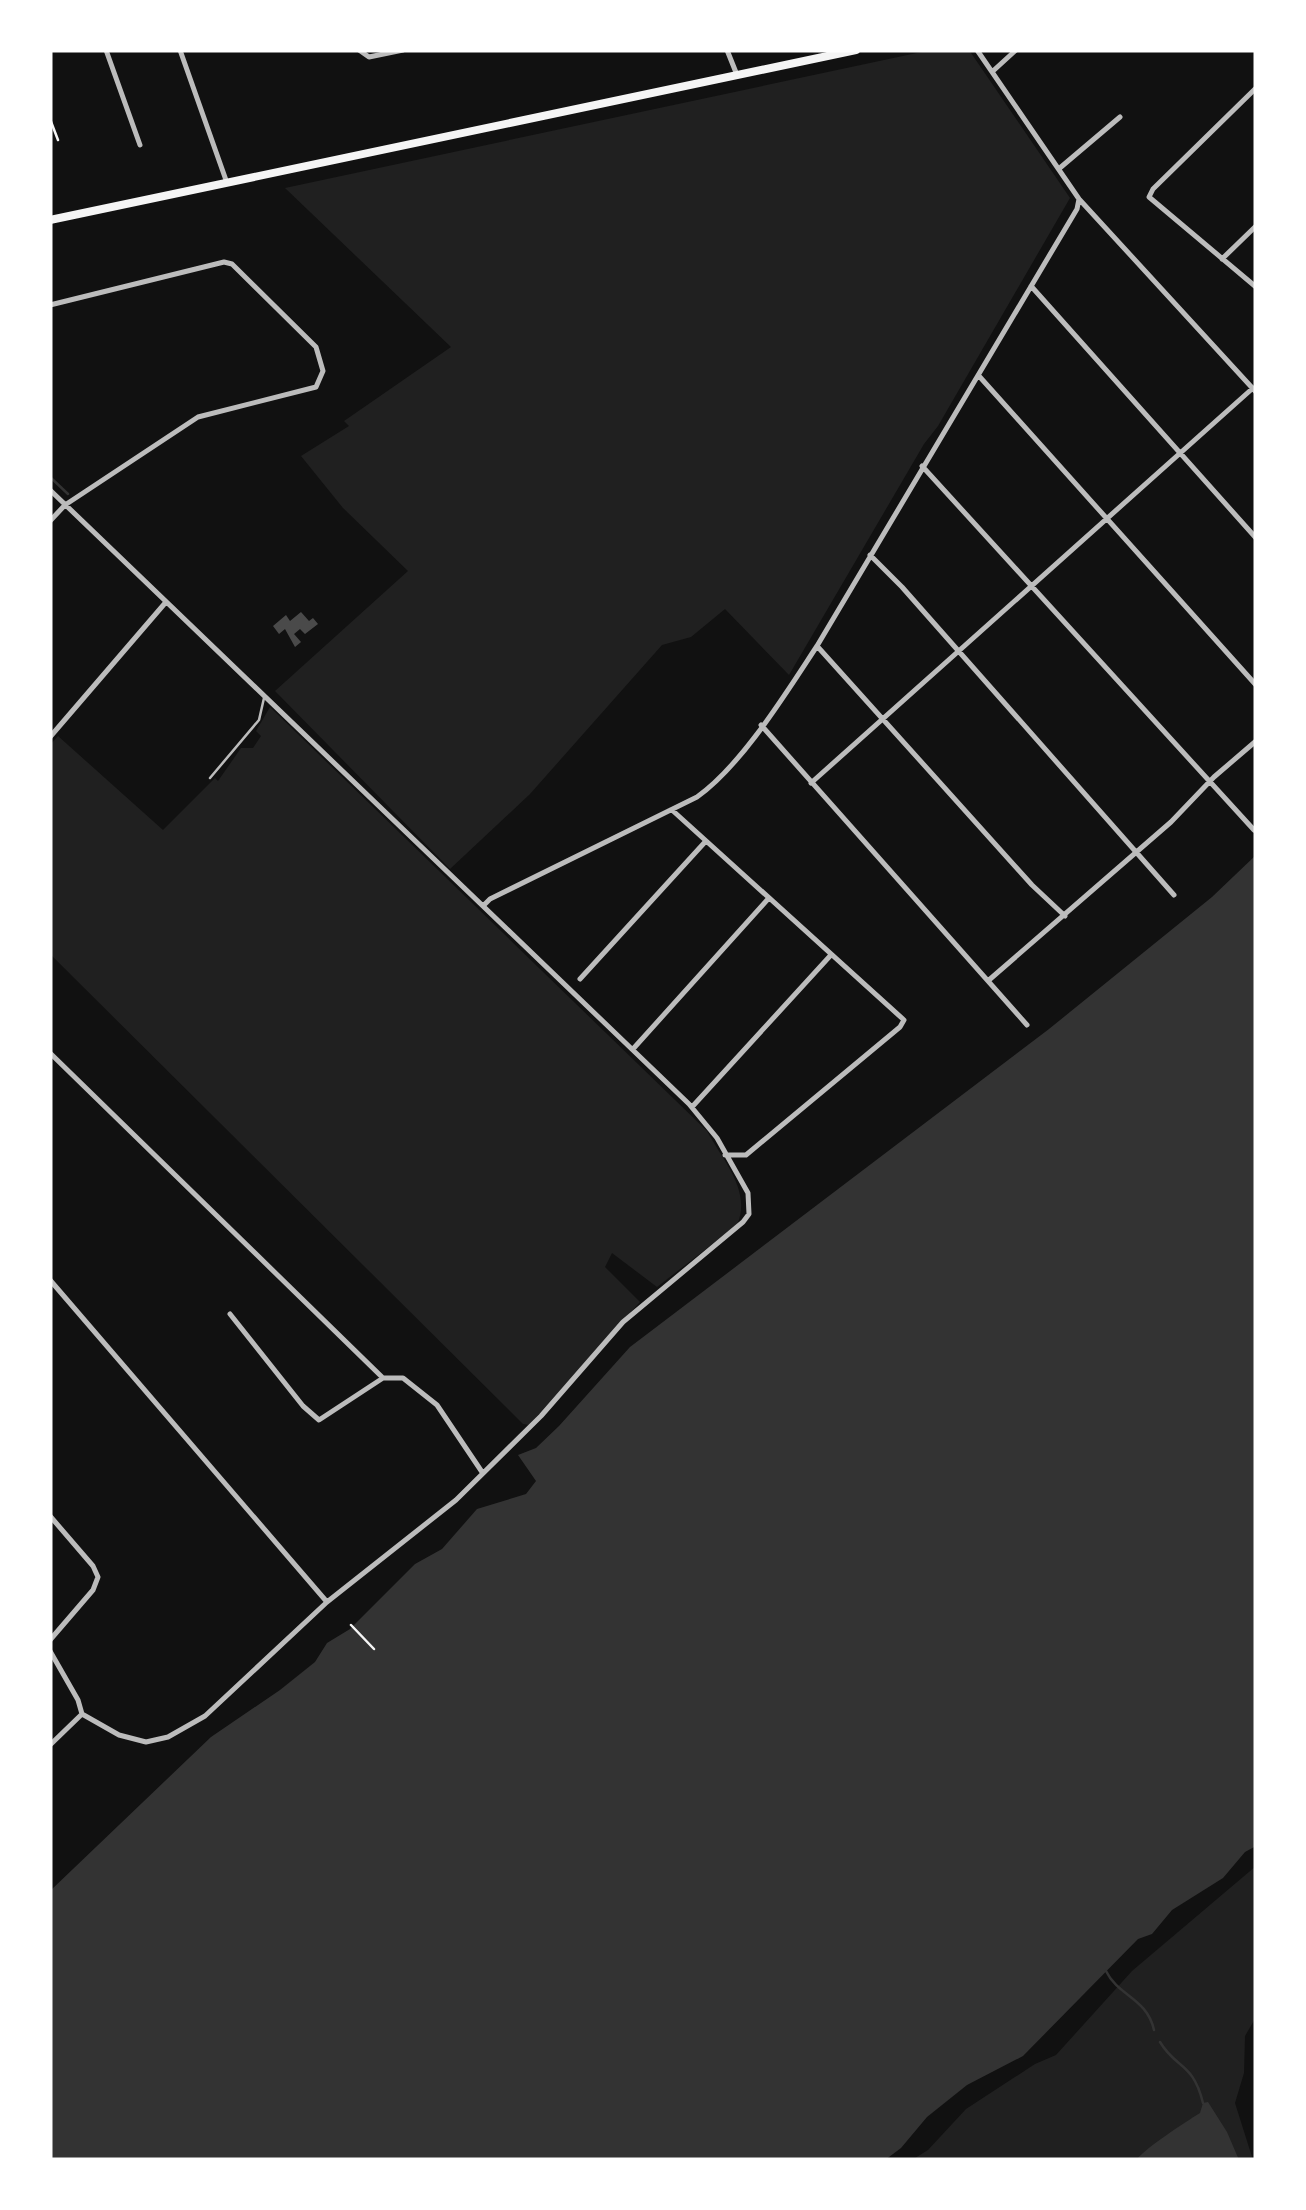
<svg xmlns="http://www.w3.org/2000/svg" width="1306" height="2210" font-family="Montserrat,sans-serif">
  <rect width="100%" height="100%" fill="#111"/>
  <path fill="#202020" d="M931,50h38l101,148 -132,228 -14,18 -135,231 -64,-66 -34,28 -29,8 -132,149 -80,75 -175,-178 133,-120 -65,-63 -42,-52 48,-30 -5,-5 107,-74 -166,-159z
    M270,707l437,424c16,30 45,60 30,94l-80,62 -45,-34 -7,14 35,35 -111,123 -6,-1 -473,-470v-209l8,-9 105,94 52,-52 3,3 23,-33h12l8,-12 -5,-5z
    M1256,1866v151l-11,19 -1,37 -9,30 18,57h-341l16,-10 38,-41 69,-45 21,-9 76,-84z"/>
  <path fill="#333" d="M1256,855v991l-11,6 -22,26 -51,32 -20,24 -14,5 -115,117 -56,29 -40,32 -26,31 -16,12h-835v-269l161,-154 69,-47 35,-28 12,-19 23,-14 65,-65 27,-15 35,-40 49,-15 10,-13 -18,-26 18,-7 23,-22 71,-79 419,-318 163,-132z
    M1208,2102l19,30 12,28h-103c11,-13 48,-37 64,-47l3,-10z"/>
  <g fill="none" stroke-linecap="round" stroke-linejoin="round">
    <path stroke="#333" stroke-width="2.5" d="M50,477l18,17
      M1106,1971c12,25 41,27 48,59
      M1160,2042c16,27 33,20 43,61"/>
  </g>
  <path fill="#4a4a4a" d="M301,612l8,9 4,-3 5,6 -13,10 -5,-5 -6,5 7,8 -6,5 -10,-18 -6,5 -6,-8 13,-11 4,6z"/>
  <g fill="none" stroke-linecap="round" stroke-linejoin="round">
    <path stroke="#f5f5f5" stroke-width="2.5" d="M50,119l8,21
      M351,1625l23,24"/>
    <path stroke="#bcbcbc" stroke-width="2.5" d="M210,778l49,-58 5,-22"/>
    <path stroke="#bcbcbc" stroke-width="5" d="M106,50l34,95
      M180,50l47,133
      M359,50l10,7 34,-7
      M727,50l10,25
      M977,50l102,149 177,193
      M993,71l23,-21
      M1256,88l-103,101 -4,8 107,90
      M1061,167l59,-50
      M1222,259l34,-33
      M1031,286l225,252
      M50,305l174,-43 8,2 84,83 7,24 -7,16 -118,30 -133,88 -15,16
      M979,376l277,309
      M922,466l332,364
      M50,490l639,614 28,34 31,55 1,21 -6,8 -120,100 -82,94 -85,84 -129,102 -122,114 -37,21 -22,5 -27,-7 -37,-21
      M870,555l32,32 272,308
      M817,646l215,239 33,31
      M761,725l266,300
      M50,737l116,-135
      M811,783l442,-395
      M672,810l232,210 -4,7 -154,128h-21
      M484,905l6,-6 207,-102c45,-32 89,-104 120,-151l260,-437 2,-10
      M580,979l125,-137
      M989,980l182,-158 43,-45 42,-36
      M633,1049l135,-150
      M50,1053l333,325
      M692,1107l138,-151
      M50,1280l277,322
      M230,1314l73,92 16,14 64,-42
      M383,1378h20l34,27 45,67
      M50,1516l43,50 5,11 -5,13 -43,50
      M50,1651l28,49 4,14
      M50,1745l32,-31"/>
    <path stroke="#f5f5f5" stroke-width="8" d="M50,220l806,-170"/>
  </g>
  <rect width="1306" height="2210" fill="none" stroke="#ffffff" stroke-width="105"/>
</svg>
